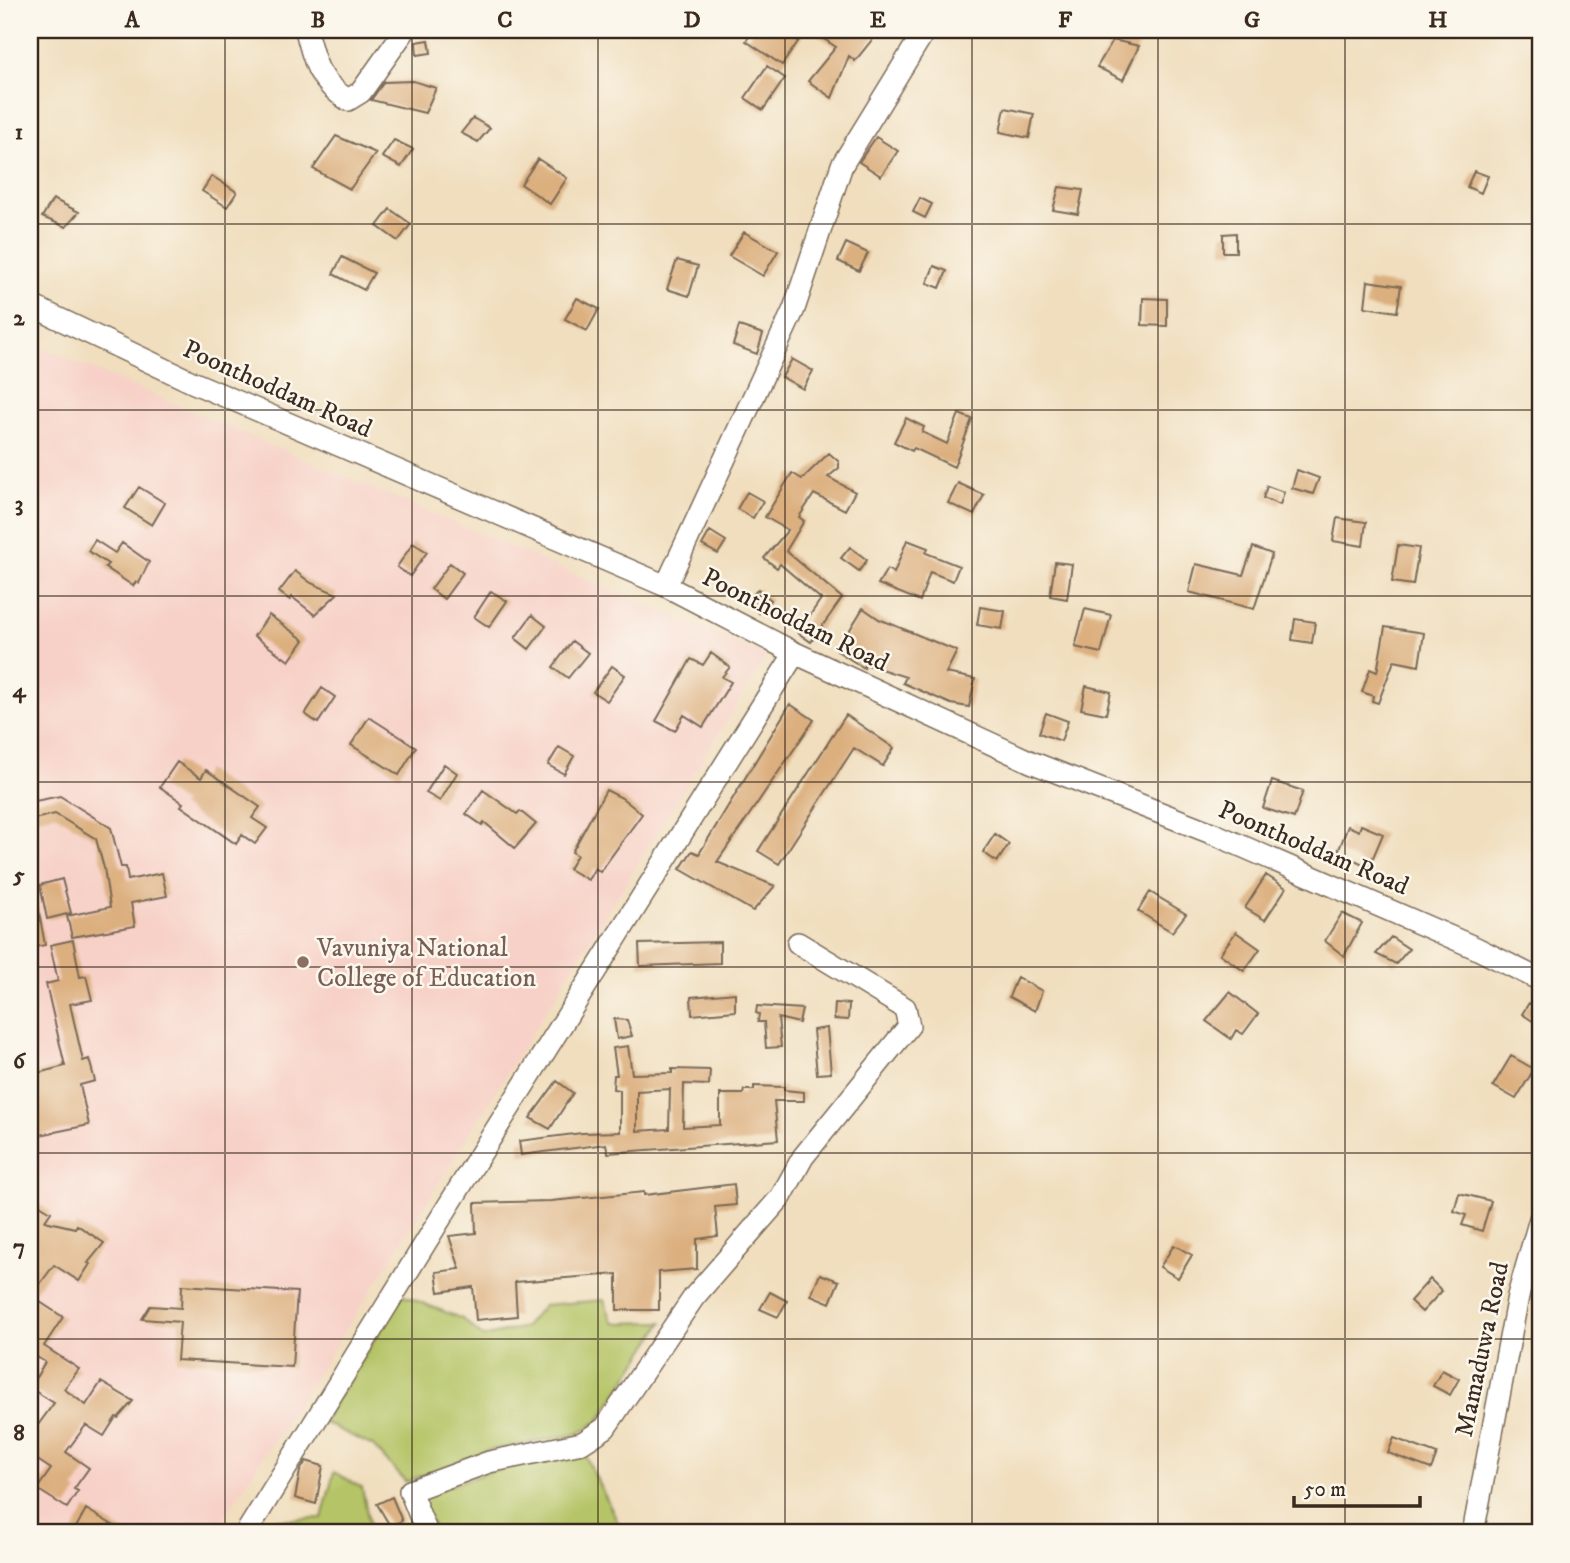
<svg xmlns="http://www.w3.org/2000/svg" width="1570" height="1563" font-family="'IM FELL DW Pica',serif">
  <rect width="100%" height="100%" fill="#fbf7ec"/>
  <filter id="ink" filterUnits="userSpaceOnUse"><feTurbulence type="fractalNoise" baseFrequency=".0143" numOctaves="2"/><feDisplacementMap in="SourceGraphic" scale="14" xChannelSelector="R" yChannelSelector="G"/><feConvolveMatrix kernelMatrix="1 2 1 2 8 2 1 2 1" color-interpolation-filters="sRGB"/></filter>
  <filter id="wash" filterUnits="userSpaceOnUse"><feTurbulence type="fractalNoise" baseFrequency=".00686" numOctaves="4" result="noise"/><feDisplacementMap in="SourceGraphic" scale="28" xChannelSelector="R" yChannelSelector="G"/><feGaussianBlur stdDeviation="1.57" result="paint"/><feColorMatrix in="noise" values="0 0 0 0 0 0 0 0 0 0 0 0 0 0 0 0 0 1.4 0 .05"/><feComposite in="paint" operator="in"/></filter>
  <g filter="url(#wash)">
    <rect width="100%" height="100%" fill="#f0debe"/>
    <path fill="#f7d1c7" d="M38,346l729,310 -382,613 -171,264h-184v-1173z"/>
    <path fill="#b5c466" stroke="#787742" stroke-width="2" d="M402,1295l61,24 20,18 42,-10 19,-22 60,-5 9,23 50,-1 -64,99 -22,13 -91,17 -80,31 -33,-36 -50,-24z
      M584,1453l39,80h-187l-16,-37 71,-25z
      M334,1472l28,16 9,45h-113l8,-13 56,-2z"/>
    <g id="blocks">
      <path fill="#dcaf7e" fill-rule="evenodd" d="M753,30h53l-24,35 -36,-24z
        M810,30h57l8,6 -20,25 -6,-5 -17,42 -24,-17 28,-34z
        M429,40l2,13 -14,2 -1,-13z
        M1113,40l26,6 -16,34 -26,-13z
        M767,66l18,12 -22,32 -18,-12z
        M413,81l23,7 -11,25 -54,-13 13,-18z
        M1005,108l29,6 -5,24 -29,-6z
        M473,118l17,10 -12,14 -17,-9z
        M336,136l40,17 -26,36 -37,-20z
        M876,137l22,14 -17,25 -22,-14z
        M394,140l19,9 -12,18 -19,-10z
        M538,159l29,19 -17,26 -29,-20z
        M1474,171l14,5 -7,17 -14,-6z
        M212,176l25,16 -10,15 -25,-16z
        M1059,187l24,3 -5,24 -25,-4z
        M920,198l12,6 -7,14 -12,-6z
        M53,199l26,13 -13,15 -24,-10z
        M390,209l21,15 -13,17 -21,-15z
        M744,232l34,19 -15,25 -34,-20z
        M1236,233v19h-13v-18z
        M846,243l22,10 -9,18 -21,-10z
        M342,257l32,16 -10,17 -31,-16z
        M677,260l21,6 -9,30 -22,-7z
        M934,266l13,5 -7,17 -13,-5z
        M1368,281l33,5 -4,26 -32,-5z
        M577,298l22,11 -12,22 -22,-12z
        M1143,298l24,1v27l-25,-1z
        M739,326l24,8 -6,20 -24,-9z
        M792,359l21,12 -10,18 -21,-12z
        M959,414l13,5 -18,48 -40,-19 -2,3 -18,-9 12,-24 18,9 -2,5 25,12z
        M829,453l10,9v6l-11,9 27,15 -10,18 -31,-16 -15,23 5,4 -18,30 56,47 -31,44 -13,-9 23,-34 -41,-35 -3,4 -13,-10 24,-28 -23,-13 27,-44 10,6z
        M1297,470l22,8 -6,16 -21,-6z
        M958,483l26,12 -10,20 -26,-12z
        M1267,486l17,6 -4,13 -17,-7z
        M139,487l26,16 -13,22 -27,-17z
        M747,492l16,9 -10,17 -16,-9z
        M1337,518l29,4 -3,24 -30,-5z
        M710,531l16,10 -8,13 -16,-9z
        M95,540l20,13 7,-10 27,19 -10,21 -3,-1 -3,4 -28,-19 3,-3 -20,-13z
        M907,540l21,8 -2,5 33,13 -6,15 -23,-9 -10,29 -42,-17 9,-15 7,4z
        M413,543l14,9 -17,24 -13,-9z
        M1398,545l21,3 -6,37 -21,-3z
        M850,547l17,13 -8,11 -18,-13z
        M1253,547l19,7 -18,55 -65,-17 7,-28 47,11z
        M1055,562l17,2 -5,35 -17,-3z
        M450,563l13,10 -19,26 -13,-10z
        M295,571l16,12 26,11 -22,21 -23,-18 -2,3 -11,-8z
        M758,589l13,11 -12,13 -12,-11z
        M491,591l16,10 -18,26 -15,-10z
        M980,607l25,4 -3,18 -25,-4z
        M863,608l16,11 78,32 -11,22 29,6 -6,28 -18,-3 -48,-21 3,-6 -41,-13 -1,4 -27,-17z
        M1085,609l26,6 -10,38 -26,-6z
        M269,615l35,25 -15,21 -35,-25z
        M532,615l14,11 -17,23 -14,-11z
        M1295,619l20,3 -3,21 -20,-3z
        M1385,627l39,6 -5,33 -25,-5 -16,42 -6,-2 1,-5 -11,-4 8,-23 7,3z
        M572,641l16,12 -20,25 -15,-11z
        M711,653l19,14 -8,10 9,5 -28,45 -19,-12 -9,16 -19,-10 35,-62 12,6z
        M612,666l13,9 -18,26 -14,-9z
        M1086,686l25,6 -5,22 -25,-5z
        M322,688l13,9 -17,26 -13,-9z
        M790,704l24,16 -97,142 58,24 -22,25 -73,-42 12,-18 7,3z
        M1046,713l22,8 -7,20 -22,-8z
        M846,715l48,33 -11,18 -29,-18 -75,116 -21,-13z
        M369,717l47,30 -17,28 -48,-30z
        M559,747l15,9 -10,18 -16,-9z
        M177,762l24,16 5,-8 54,37 -8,11 15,10 -12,16 -13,-9 -6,9 -55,-38 2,-3 -23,-16z
        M444,764l13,9 -17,28 -14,-8z
        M1272,781l31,10 -9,27 -31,-10z
        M483,790l34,24 3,-3 16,13 -21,24 -31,-26 -2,3 -16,-11z
        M606,790l16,8 20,16 -42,58 -5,-4 -7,12 -19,-11 8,-14 -5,-3z
        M60,796l51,32 10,39h5l2,13 34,-7 5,23 -36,7 4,23 -63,11 -5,-21 43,-9 -6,-39 -8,-29 -41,-25 -25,6v-18z
        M1361,825l22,9 -14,33 -31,-15 10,-26 11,5z
        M995,834l14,10 -12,18 -14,-10z
        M1266,875l20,13 -21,32 -20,-12z
        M62,879l9,34 -24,6 -7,-34z
        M1150,892l36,22 -14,18 -34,-21z
        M37,901l8,44 -15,3v-46z
        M1342,913l20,10 -18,33 -19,-15z
        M1236,932l24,17 -16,22 -24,-17z
        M1391,937l18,12 -13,15 -20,-10z
        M73,940l7,37 6,-1 6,24 -22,4 13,57 6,-2 6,22 -15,4 9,40 -59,12v-62l35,-9 -19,-82 12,-3 -8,-36z
        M720,942v21l-80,3 -1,-22z
        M1017,977l25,14 -7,20 -26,-14z
        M1230,992l28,22 -15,20 -7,-4 -5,9 -25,-18z
        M735,993v18l-43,4 -1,-18z
        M835,1003l14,1 -1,16 -14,-1z
        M1529,1003l11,7v16l-18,-12z
        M757,1006l45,3 -3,14 -21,-5 3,29 -15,1 -2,-26h-6l1,-8 -3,-1z
        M614,1019l13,1 5,16 -15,3z
        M827,1028l4,45 -14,1 -4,-44z
        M628,1046l4,28 40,-1v-4l38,1 -1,15 -25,-1 -1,43 37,-2v-31h23l1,-4h10v-4l30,1v3l20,2v9h-30l4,39 -170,13 -2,-9 -85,11 -2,-14 63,-8 38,-1v-42l-7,-1 1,-14h3l-4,-27zM670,1089l-1,40 -32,2v-40z
        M1511,1056l23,13 -18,30 -23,-13z
        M557,1081l16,12 -23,36 -20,-11z
        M734,1184l2,21 -21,2 3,29 -21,3v30l-38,3v38h-42v-36l-102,8 2,34 -41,4 -3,-33 -34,5 -3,-20 24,-3 -11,-33 27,-3 -1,-30 76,-2 93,-9v3z
        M1459,1193l32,8 -9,30 -20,-6 4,-10 -12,-4z
        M30,1199l21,13 -6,9 30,7 2,-3 27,18 -16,20 2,1 -11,17 -25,-16 -23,31 32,21 -19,29 35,23 -15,20 22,16 15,-23 32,19 -15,17 -2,-1 -12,19 -18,-11 -20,27 23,16 -15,21 4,2 -11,17 -30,-19 14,-20 -21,-14v-19l24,-33 -24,-15 15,-26 -8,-5 -7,10z
        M1174,1245l18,10 -14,23 -18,-11z
        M820,1274l19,7 -9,22 -19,-8z
        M1430,1279l12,12 -20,21 -12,-11z
        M182,1285l115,7 -5,75 -115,-7 3,-38 -38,-3 8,-13 31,2z
        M770,1292l17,9 -9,16 -18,-8z
        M1442,1370l17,9 -9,16 -17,-9z
        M1394,1438l43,16 -6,15 -43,-16z
        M306,1461l17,5 -7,38 -21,-6 5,-27z
        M392,1497l10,24 -12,5 -13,-22z
        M86,1509l40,24h-53z"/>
    </g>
  </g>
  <g filter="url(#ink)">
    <use href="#blocks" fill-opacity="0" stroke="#7a6956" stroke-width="2"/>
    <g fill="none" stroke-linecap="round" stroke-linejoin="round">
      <defs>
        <path id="minor" d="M306,30c8,32 12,51 42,70l13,-8 44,-62
          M30,305l162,77 474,204 129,67 236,109 183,72 262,114 64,32
          M666,586l128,-277 48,-144 83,-135
          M246,1533l222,-359 327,-521
          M427,1533l-17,-42 79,-29 93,-19 23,-15 89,-131 87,-100 22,-40 106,-131 -4,-18 -107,-65
          M1473,1533l45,-237 22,-77"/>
      </defs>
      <use href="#minor" stroke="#7a6956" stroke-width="24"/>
      <use href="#minor" stroke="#fff" stroke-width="21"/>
    </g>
  </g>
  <path fill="none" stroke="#3b2a1e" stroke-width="2" stroke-opacity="0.55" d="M225,30v1503M412,30v1503M598,30v1503M785,30v1503M972,30v1503M1158,30v1503M1345,30v1503M30,224h1510M30,410h1510M30,596h1510M30,782h1510M30,967h1510M30,1153h1510M30,1339h1510"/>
  <circle fill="#8d6e63" stroke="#fbf7ec" stroke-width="2.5" cx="303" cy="962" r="7"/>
  <g text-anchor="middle" stroke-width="5" stroke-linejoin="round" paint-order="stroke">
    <g font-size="26" fill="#3b2a1e" stroke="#fbf7ec">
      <text transform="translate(278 388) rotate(24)" y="9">Poonthoddam Road</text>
      <text transform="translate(796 619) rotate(26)" y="9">Poonthoddam Road</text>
      <text transform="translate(1314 847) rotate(23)" y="9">Poonthoddam Road</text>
      <text transform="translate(1481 1349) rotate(-78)" y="9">Mamaduwa Road</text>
    </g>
    <g font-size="26" fill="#785e54" stroke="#fbf7ec" text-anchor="start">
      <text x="317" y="956">Vavuniya National<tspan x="317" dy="30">College of Education</tspan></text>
    </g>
  </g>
  <rect width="1570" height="1563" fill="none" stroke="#fbf7ec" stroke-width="77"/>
  <path d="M1294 1496v10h126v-10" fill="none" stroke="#3b2a1e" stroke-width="3.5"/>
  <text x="1304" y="1496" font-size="21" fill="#3b2a1e" stroke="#fbf7ec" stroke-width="5" paint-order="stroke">50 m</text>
  <rect x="38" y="38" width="1494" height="1486" fill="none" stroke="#3b2a1e" stroke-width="2.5"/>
  <g font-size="23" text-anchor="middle" font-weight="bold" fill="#3b2a1e">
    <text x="132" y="27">A</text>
    <text x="318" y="27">B</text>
    <text x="505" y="27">C</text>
    <text x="692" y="27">D</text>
    <text x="878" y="27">E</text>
    <text x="1065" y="27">F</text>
    <text x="1252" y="27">G</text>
    <text x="1438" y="27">H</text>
    <text x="19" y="139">1</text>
    <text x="19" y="325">2</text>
    <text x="19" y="511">3</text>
    <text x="19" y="697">4</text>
    <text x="19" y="882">5</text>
    <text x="19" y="1068">6</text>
    <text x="19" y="1254">7</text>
    <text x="19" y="1440">8</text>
  </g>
</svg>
